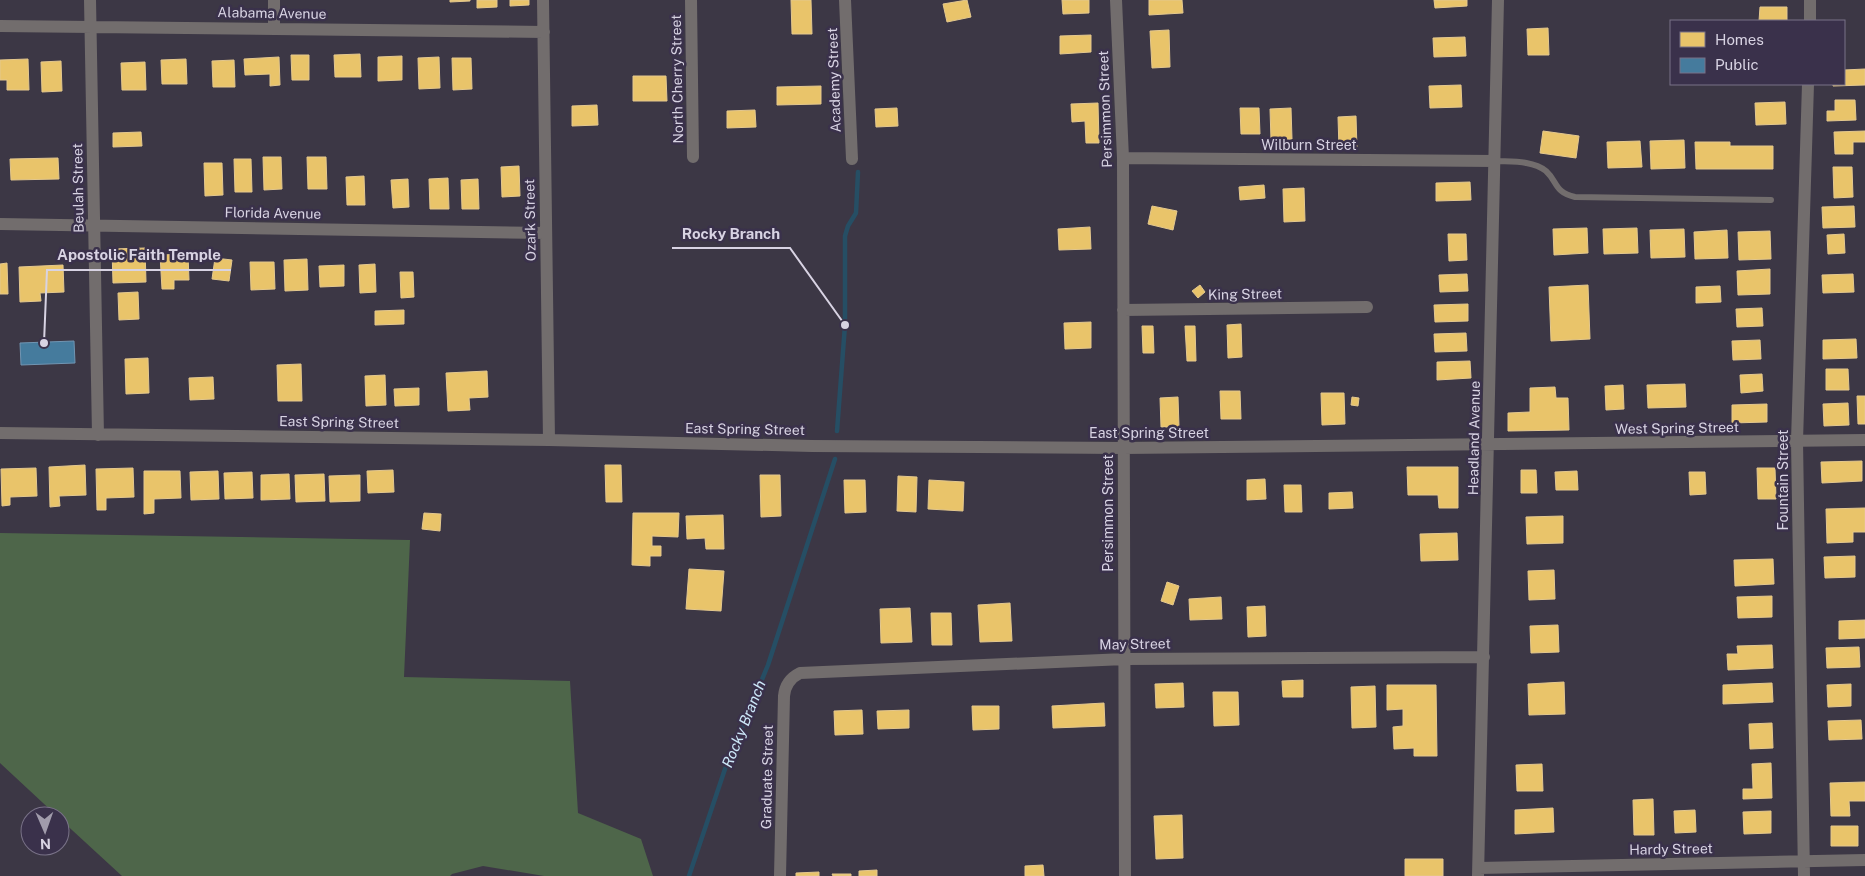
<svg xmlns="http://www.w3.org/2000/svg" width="1865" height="876" font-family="'Public Sans',sans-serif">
  <rect width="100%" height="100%" fill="#3c3745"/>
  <path fill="#4e664a" d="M0,533l410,7 -6,137 166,4 8,132 63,26 12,37h-109l-61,-10 -31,8 -2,2h-328l-62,-57v-3h-3l-57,-53z"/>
  <path fill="#e9c46a" stroke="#e4c88e" d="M450,0h20v1l-20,1z
    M477,0h20v7l-20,1z
    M510,0h19v5l-19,1z
    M791,0h20l1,34h-20z
    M967,0l4,17 -24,5 -4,-18z
    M1062,0h27v13l-26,1z
    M1149,0h33l1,13 -34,2z
    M1434,0h33v6l-32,2z
    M1760,7h27v14h-28z
    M1548,28l1,27h-21l-1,-26z
    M1169,30l1,37 -18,1 -2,-37z
    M1091,35v17l-31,2v-18z
    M1465,37l1,19 -32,1 -1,-19z
    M360,54l1,23h-26l-1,-22z
    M291,55h18v25h-17z
    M402,56v24l-24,1v-24z
    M279,57l1,28 -10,1v-12l-25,1 -1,-16z
    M439,57l1,31 -21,1 -1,-31z
    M452,58h19l1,31 -19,1z
    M28,59l1,31h-22v-10h-7v-20z
    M186,59l1,25h-25l-1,-24z
    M234,60l1,27h-22l-1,-26z
    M61,61l1,30 -20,1 -1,-30z
    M145,62l1,28h-24l-1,-27z
    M1865,69v16l-32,1v-2h11v-14z
    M633,76h33l1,25h-34z
    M1461,85l1,22 -32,1 -1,-22z
    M821,86v18l-44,1v-18z
    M1835,100h20l1,20 -29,1v-10h8z
    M1785,102l1,22 -30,1 -1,-22z
    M1098,103l1,40h-13l-1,-22 -13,1 -1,-18z
    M597,105l1,20 -26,1v-20z
    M897,108l1,18 -22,1 -1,-18z
    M1240,108h19l1,26h-19z
    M1291,108l1,31 -21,1 -1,-31z
    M755,110l1,17 -29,1v-17z
    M1356,116l1,33h-18l-1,-32z
    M1543,131l36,5 -3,22 -36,-5z
    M1865,131v11h-12v12h-18l-1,-22z
    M141,132l1,14 -29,1v-14z
    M1684,140l1,28 -34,1 -1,-28z
    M1640,141l2,26 -34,1 -1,-26z
    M1695,142h35v4h43v23h-77z
    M263,157h18l1,32 -18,1z
    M307,157h19l1,32h-19z
    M58,158l1,21 -48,1 -1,-21z
    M234,159h17l1,33h-17z
    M204,163h18l1,32 -18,1z
    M519,166l1,30 -18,1 -1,-30z
    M1833,167h19l1,30 -19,1z
    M364,176l1,29h-18l-1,-28z
    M448,178l1,31h-19l-1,-30z
    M408,179l1,28 -16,1 -2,-28z
    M478,179l1,30h-17l-1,-29z
    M1470,182l1,18 -35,1v-18z
    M1264,185l1,13 -25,2 -1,-13z
    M1304,188l1,33 -21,1 -1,-33z
    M1152,206l25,5 -4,19 -25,-6z
    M1854,206l1,21 -32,1 -1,-21z
    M1090,227l1,22 -32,1 -1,-21z
    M1587,228l1,25 -34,2 -1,-26z
    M1637,228l1,25 -34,1 -1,-25z
    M1684,229l1,28 -34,1 -1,-28z
    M1727,230l1,28 -33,1 -1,-27z
    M1770,231l1,28 -32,1 -1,-28z
    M1448,234h18l1,26 -18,1z
    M1844,234l1,19 -17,1 -1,-19z
    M145,248l1,34 -33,1 -1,-34z
    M188,254l1,26h-15v9h-12l-2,-34z
    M215,258l17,2 -3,21 -17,-2z
    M307,259l1,31 -23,1 -1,-31z
    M250,262h24l1,27 -24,1z
    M7,263l1,31h-8v-30z
    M375,264l1,28 -16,1 -1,-28z
    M63,265l1,27 -24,1 1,8 -21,1 -1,-35z
    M344,265v21l-24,1 -1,-21z
    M1770,269v25l-32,1 -1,-24z
    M400,272h13l1,25 -13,1z
    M1467,274l1,17 -28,1 -1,-17z
    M1853,274l1,18 -31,1 -1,-18z
    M1200,285l5,7 -7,6 -6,-7z
    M1588,285l2,54 -39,2 -2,-54z
    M1720,286l1,16 -25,1v-16z
    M138,292l1,27 -20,1 -1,-27z
    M1468,304v17l-33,1 -1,-17z
    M1762,308l1,18 -26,1 -1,-18z
    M404,310v14l-29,1v-14z
    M1091,322v26l-26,1 -1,-26z
    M1241,324l1,33 -14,1 -1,-33z
    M1142,326h11l1,27h-11z
    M1185,326h10l1,35h-9z
    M1466,333l1,18 -32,1 -1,-18z
    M1856,339l1,19 -34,1v-19z
    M1760,340l1,19 -28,1 -1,-19z
    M148,358l1,35 -23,1 -1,-35z
    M1470,361l1,17 -34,2v-18z
    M301,364l1,37h-24l-1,-36z
    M1826,369h22l1,21h-23z
    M487,371l1,26 -19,1 1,12 -22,1 -2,-38z
    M1762,374l1,17 -22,2 -1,-18z
    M385,375l1,30 -20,1 -1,-30z
    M213,377l1,22 -24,1 -1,-22z
    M1685,384l1,23 -38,1 -1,-23z
    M1623,385l1,24 -18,1 -1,-24z
    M1555,387l1,11h12l1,32 -61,1v-18l22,-1v-24z
    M419,388v17l-24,1 -1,-17z
    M1220,391h20l1,28h-20z
    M1321,393h23l1,31 -23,1z
    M1857,396h8v28h-7z
    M1178,397l1,30h-18l-1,-29z
    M1352,397l7,1 -1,8 -7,-1z
    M1848,403l1,22 -25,1 -1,-22z
    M1767,404v18l-35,1v-18z
    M1862,461v20l-40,2 -1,-21z
    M85,465l1,30 -27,1 1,10 -10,1 -1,-40z
    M605,465h16l1,37h-16z
    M1407,467h51v41h-19l-1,-13h-30z
    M36,468l1,28 -27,1v8l-8,1 -1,-37z
    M133,468l1,29 -28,1v12h-9l-1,-41z
    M1757,468h18l1,31h-18z
    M393,470l1,22 -26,1 -1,-22z
    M1521,470h15l1,23h-16z
    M144,471h36l1,27 -27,1v14l-10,1z
    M218,471l1,28 -28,1 -1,-28z
    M1577,471l1,19h-22l-1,-18z
    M252,472l1,26 -28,1 -1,-26z
    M1689,472h16l1,22 -16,1z
    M289,474l1,25 -29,1v-25z
    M324,474l1,27 -29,1 -1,-27z
    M360,475v26l-30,1 -1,-26z
    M760,475h20l1,41 -20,1z
    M898,476l19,1 -1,35 -19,-1z
    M1265,479l1,20 -19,1v-20z
    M844,480h21l1,32 -21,1z
    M929,480l35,2 -1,29 -35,-2z
    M1284,485h17l1,27h-17z
    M1352,492l1,16 -24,1v-16z
    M1865,508v24h-12v10l-26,1 -1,-34z
    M424,513l17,1 -1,17 -18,-2z
    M633,513h46l-1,24 -26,-1v10h9v10h-11v10l-18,-1z
    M723,515l1,34h-18l-1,-11 -18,1 -1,-23z
    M1563,516v27l-36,1 -1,-27z
    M1457,533l1,27 -37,1 -1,-27z
    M1855,556v21l-30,1 -1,-21z
    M1773,559l1,25 -39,2 -1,-26z
    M689,569l35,2 -3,40 -35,-2z
    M1554,570l1,29 -26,1 -1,-29z
    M1167,582l12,4 -6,19 -12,-4z
    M1772,596v21l-34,1 -1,-21z
    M1221,597l1,22 -32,1 -1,-21z
    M1010,603l2,38 -32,1 -2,-37z
    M1265,606l1,30 -18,1 -1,-30z
    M910,608l2,34 -31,1 -1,-34z
    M931,613h20l1,32h-20z
    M1865,620v18l-26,1v-18z
    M1558,625l1,27 -28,1 -1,-27z
    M1772,645l1,23 -45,2 -1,-16h11l-1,-8z
    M1859,647l1,20 -33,1 -1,-20z
    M1303,680v17h-20l-1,-16z
    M1564,682l1,32 -36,1 -1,-31z
    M1183,683l1,24 -28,1 -1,-24z
    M1772,683l1,19 -50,2v-19z
    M1851,684v22l-23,1 -1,-22z
    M1387,685h49l1,71h-23v-8l-20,1 -1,-22 10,-1v-17l-16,1z
    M1375,686l1,41 -24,1 -1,-41z
    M1213,692h25l1,33 -25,1z
    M1104,703l1,23 -52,2 -1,-22z
    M972,706h27v23l-26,1z
    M862,710l1,24 -28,1 -1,-24z
    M909,710v18l-31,1 -1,-18z
    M1861,720l1,19 -33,1 -1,-19z
    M1772,723l1,25 -23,1 -1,-25z
    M1771,763l1,35 -29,1v-10h10l-1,-25z
    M1542,764l1,27h-26l-1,-26z
    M1865,782v19h-16l1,15h-19l-1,-33z
    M1653,799l1,36h-20l-1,-35z
    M1553,808l1,24 -39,2v-24z
    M1695,810l1,22 -21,1 -1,-22z
    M1771,811v22l-27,1 -1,-22z
    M1182,815l1,43 -27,1 -2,-43z
    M1831,826h27v20h-27z
    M1405,859h38v17h-38z
    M1043,865l1,11h-19v-10z
    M877,870v6h-18v-5z
    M819,872v4h-23v-3z
    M832,874h19v2h-18z"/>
  <path fill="#457b9d" stroke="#7195b2" d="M74,341l1,22 -54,2 -1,-22z"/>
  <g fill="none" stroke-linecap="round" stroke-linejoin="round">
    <path stroke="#264e64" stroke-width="4.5" d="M837,431l8,-106v-89l3,-10 8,-13 2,-41
      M689,876l36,-107 43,-104 67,-206"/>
    <path stroke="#726d6d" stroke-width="6" d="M1495,161c16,1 37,-1 51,10 12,11 8,21 29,26l196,3"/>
    <path stroke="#726d6d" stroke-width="12" d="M90,0l8,435
      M274,0v28
      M543,0l6,440
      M691,0l2,157
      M845,0l7,159
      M1116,0l7,158 2,718
      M1810,21v-21
      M0,26l544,6
      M1123,158l372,3
      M0,224l545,9
      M1123,310l244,-3
      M0,433l549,7 263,6 311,2 742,-8
      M1479,868l386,-8
      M780,876l4,-180c1,-11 6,-18 16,-23l325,-14 359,-2
      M1478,876l20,-876
      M1804,876l-7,-435 11,-357"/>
  </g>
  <g text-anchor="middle" stroke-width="5" stroke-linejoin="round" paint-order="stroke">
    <g font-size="14" fill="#d8d3e3" stroke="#3a314b">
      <text transform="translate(272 13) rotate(1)" y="5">Alabama Avenue</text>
      <text transform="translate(677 79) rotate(-91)" y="5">North Cherry Street</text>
      <text transform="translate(834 80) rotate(-92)" y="5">Academy Street</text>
      <text transform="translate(1105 109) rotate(-92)" y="5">Persimmon Street</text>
      <text x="1309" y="150">Wilburn Street</text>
      <text transform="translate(78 188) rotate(-91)" y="5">Beulah Street</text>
      <text transform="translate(273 213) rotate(1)" y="5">Florida Avenue</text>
      <text transform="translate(530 220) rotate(-91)" y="5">Ozark Street</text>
      <text transform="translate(1245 294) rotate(-1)" y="5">King Street</text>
      <text transform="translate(339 422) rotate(1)" y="5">East Spring Street</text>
      <text transform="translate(1677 428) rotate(-1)" y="5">West Spring Street</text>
      <text transform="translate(745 429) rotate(1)" y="5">East Spring Street</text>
      <text x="1149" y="438">East Spring Street</text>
      <text transform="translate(1474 438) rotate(-89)" y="5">Headland Avenue</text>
      <text transform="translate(1783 480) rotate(-90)" y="5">Fountain Street</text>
      <text transform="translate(1108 513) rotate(-90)" y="5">Persimmon Street</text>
      <text transform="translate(1135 644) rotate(-1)" y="5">May Street</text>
      <text transform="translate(767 777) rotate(-89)" y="5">Graduate Street</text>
      <text transform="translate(1671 849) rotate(-1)" y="5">Hardy Street</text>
    </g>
    <g font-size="15" font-style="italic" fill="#cde8f9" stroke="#3a314b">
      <text transform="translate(744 724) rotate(-68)" y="5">Rocky Branch</text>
    </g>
  </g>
  <path fill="none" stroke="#d8d3e3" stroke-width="2" d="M845 325L790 248H672M44 343L47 270H231"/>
  <g fill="#d8d3e3" stroke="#3a314b" stroke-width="2">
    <circle cx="845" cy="325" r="5"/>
    <circle cx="44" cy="343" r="5"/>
  </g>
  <g font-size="15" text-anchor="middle" font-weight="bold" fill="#d8d3e3" stroke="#3a314b" stroke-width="5" stroke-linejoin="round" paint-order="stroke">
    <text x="731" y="239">Rocky Branch</text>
    <text x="139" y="260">Apostolic Faith Temple</text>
  </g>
  <rect x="1670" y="20" width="175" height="65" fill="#3a314b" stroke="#797288"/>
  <rect x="1680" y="32" width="25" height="15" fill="#e9c46a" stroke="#797288"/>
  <text x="1715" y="45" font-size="15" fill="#d8d3e3">Homes</text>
  <rect x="1680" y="58" width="25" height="15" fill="#457b9d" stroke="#797288"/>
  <text x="1715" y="70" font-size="15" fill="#d8d3e3">Public</text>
  <g transform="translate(45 831) rotate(178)"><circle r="24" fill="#3a314b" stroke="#797288"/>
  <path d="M0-4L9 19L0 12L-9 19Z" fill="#a19cac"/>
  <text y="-8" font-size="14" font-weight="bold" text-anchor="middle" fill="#d8d3e3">N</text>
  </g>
</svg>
